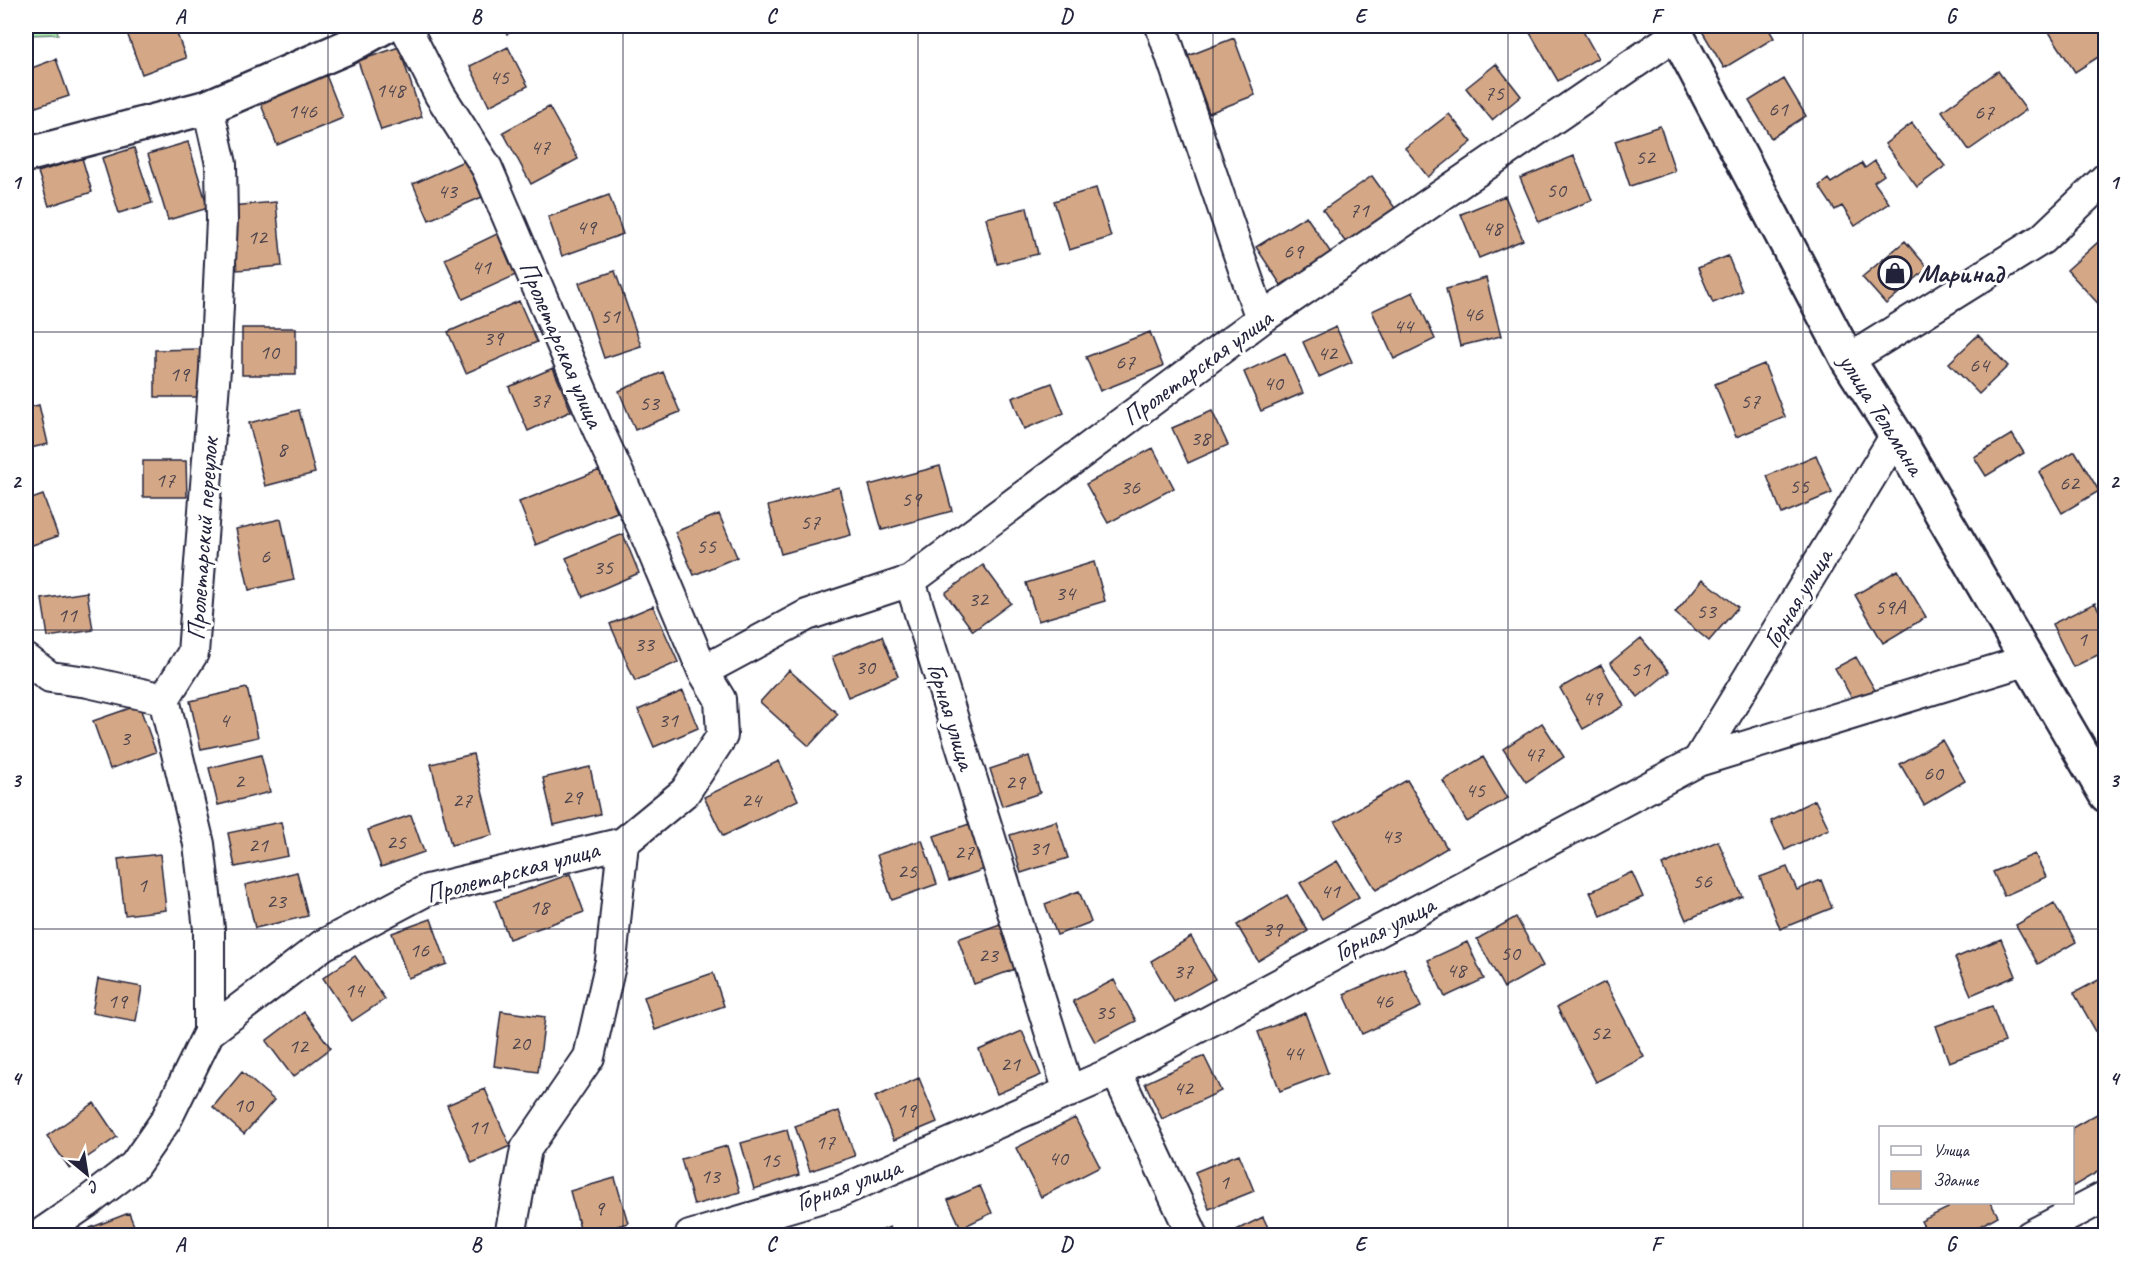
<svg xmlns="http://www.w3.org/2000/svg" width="2131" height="1261" font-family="Caveat,sans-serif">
  <rect width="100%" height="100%" fill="#fff"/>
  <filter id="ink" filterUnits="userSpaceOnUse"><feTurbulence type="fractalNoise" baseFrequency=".0167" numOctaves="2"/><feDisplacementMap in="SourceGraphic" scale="12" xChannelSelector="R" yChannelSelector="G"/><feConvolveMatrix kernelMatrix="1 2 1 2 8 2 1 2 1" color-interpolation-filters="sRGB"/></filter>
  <g filter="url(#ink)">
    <path fill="#b0eeb5" stroke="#698878" stroke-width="1.5" d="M26,26h30l2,8 -32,1z"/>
    <path fill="#d4a886" stroke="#22223b" stroke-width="1.5" d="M138,26h36l12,32 -44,16 -16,-44z
      M503,26h22l-18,8z
      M1526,26h54l18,32 -40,23z
      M1699,26h68l7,12 -50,30z
      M2059,26h44l3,3v23l-31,20 -26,-40z
      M1234,38l21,57 -46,18 -21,-57z
      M399,47l23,70 -41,13 -23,-69z
      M508,47l20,39 -39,20 -19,-40z
      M56,59l13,37 -42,14 -1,-5v-35z
      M1496,64l25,32 -29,24 -26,-32z
      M1998,71l28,39 -57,40 -27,-39z
      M326,75l17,43 -66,27 -17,-43z
      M1784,79l22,37 -35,22 -22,-37z
      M549,107l29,52 -47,25 -28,-52z
      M1449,114l23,28 -44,35 -23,-29z
      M1912,123l33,43 -28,21 -32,-43z
      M1660,126l15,45 -45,15 -15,-45z
      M188,142l20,66 -40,12 -20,-66z
      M134,148l18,55 -33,10 -17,-55z
      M1574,156l18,44 -53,22 -19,-44z
      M82,158l10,34 -43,14 -11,-34z
      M466,160l16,37 -53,23 -16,-36z
      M1875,161l9,14 -10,7 15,21 -34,23 -13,-20 -7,4 -16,-24 9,-7 3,4 31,-20 3,5z
      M1372,176l23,32 -49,35 -23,-33z
      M1096,188l15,49 -42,13 -15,-49z
      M26,194l6,19 -6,2z
      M609,195l14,39 -61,22 -14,-39z
      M1505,196l18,44 -44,18 -18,-44z
      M276,202l6,64 -45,4 -6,-64z
      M1027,208l11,46 -41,10 -11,-46z
      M1306,216l25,37 -50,32 -25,-38z
      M499,233l19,41 -55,25 -18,-40z
      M2106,235v75l-1,1 -38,-41z
      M1905,241l23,27 -42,36 -24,-27z
      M1728,256l14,35 -29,12 -15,-35z
      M615,271l26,75 -37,12 -25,-75z
      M1486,278l15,58 -41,10 -14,-57z
      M1413,292l22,47 -41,20 -22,-48z
      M519,301l18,41 -71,31 -18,-41z
      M1336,327l16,35 -33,15 -16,-35z
      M242,328h54v47h-54z
      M1150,332l13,34 -63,25 -14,-34z
      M1978,335l30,31 -29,28 -30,-31z
      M202,349l1,48h-48v-47z
      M1285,353l18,40 -42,18 -17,-39z
      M1764,364l21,53 -49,20 -21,-53z
      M553,368l18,43 -43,20 -19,-44z
      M663,372l17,40 -45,18 -16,-39z
      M1052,383l12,30 -40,16 -12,-31z
      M39,405l9,39 -22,5v-41z
      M299,410l16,63 -50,13 -16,-63z
      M1212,411l16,34 -40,18 -16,-35z
      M2012,434l12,19 -38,23 -12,-19z
      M1153,448l21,40 -66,35 -22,-39z
      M2075,451l24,40 -37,22 -23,-41z
      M1816,455l16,38 -50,21 -15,-38z
      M143,461h43l1,36h-44z
      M940,466l12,45 -70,19 -13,-45z
      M600,470l17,42 -81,33 -17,-43z
      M839,487l12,48 -70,19 -13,-48z
      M43,495l15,41 -31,11 -1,-6v-40z
      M719,514l18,43 -43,18 -19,-43z
      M281,519l13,61 -45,10 -13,-61z
      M623,534l16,39 -56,24 -17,-39z
      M1094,562l11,39 -67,20 -12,-38z
      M983,565l28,38 -38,28 -28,-38z
      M1898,570l28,47 -43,26 -28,-48z
      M1703,579l35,28 -29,34 -34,-28z
      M87,592l6,38 -45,7 -6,-38z
      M2095,603l11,21v27l-33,16 -21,-43z
      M653,606l25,56 -43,19 -25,-57z
      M882,636l16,40 -50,21 -16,-40z
      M1641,638l28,34 -31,25 -28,-34z
      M1856,657l19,33 -21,12 -19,-34z
      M1601,665l23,41 -41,23 -23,-41z
      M789,670l49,44 -29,32 -49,-44z
      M247,688l11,49 -57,12 -11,-48z
      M683,691l15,37 -44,19 -16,-37z
      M139,705l17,47 -46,17 -17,-48z
      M1542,723l22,34 -38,25 -23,-33z
      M1942,740l23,41 -41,24 -24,-41z
      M473,754l20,81 -42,10 -20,-81z
      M261,755l9,37 -52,13 -9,-37z
      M1029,756l11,37 -38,13 -12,-37z
      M1483,757l25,41 -41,24 -24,-41z
      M779,761l19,39 -75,36 -19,-39z
      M590,767l10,47 -46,11 -11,-47z
      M1407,780l40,68 -71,42 -41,-68z
      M1815,800l14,29 -44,21 -14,-29z
      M411,815l13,37 -43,15 -13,-37z
      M978,821l16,45 -45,15 -15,-45z
      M1056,821l12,37 -47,15 -11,-38z
      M281,822l7,34 -53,11 -7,-34z
      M922,840l15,44 -45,16 -15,-45z
      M1718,841l24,55 -56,24 -24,-55z
      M160,854l6,56 -41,5 -7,-56z
      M2035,854l11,23 -42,19 -11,-24z
      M1337,861l22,36 -37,22 -22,-36z
      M1787,867l10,23 24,-10 11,28 -52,21 -20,-52z
      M297,872l11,44 -53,12 -10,-43z
      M1632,872l11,25 -42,19 -11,-24z
      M570,874l14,38 -75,27 -14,-38z
      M1079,891l12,31 -34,13 -12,-31z
      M1287,895l21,36 -50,30 -21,-36z
      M2054,903l22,39 -38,22 -22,-39z
      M1516,917l27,49 -39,22 -27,-49z
      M431,919l16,45 -39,14 -16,-45z
      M1003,923l15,45 -44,16 -16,-45z
      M1191,937l24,42 -41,23 -23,-41z
      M2001,939l15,37 -45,19 -16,-37z
      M1467,942l17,37 -39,18 -17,-37z
      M355,956l30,43 -33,22 -29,-43z
      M1404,968l17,39 -59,27 -18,-40z
      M713,973l11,33 -69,24 -11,-33z
      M2106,976v64l-4,2 -28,-49z
      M98,979l44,8 -6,34 -44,-8z
      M1114,980l22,41 -41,21 -22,-41z
      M1605,982l39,75 -48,25 -39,-75z
      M1992,1006l13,36 -56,20 -13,-36z
      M501,1011l44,6 -7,55 -44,-6z
      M304,1012l27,36 -38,29 -27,-36z
      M1305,1013l23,60 -48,18 -22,-59z
      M1022,1031l19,44 -44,19 -18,-44z
      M1204,1056l17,35 -59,28 -17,-36z
      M242,1072l32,28 -30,34 -31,-27z
      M919,1078l18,44 -43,18 -19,-43z
      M485,1089l25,57 -38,17 -25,-58z
      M94,1103l23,34 -47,32 -23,-33z
      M2104,1110l2,57 -34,20v-59z
      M839,1111l16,45 -45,15 -15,-45z
      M1075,1118l25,49 -59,30 -25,-49z
      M787,1130l12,45 -45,14 -13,-46z
      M727,1146l13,46 -46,13 -13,-46z
      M1239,1154l15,37 -45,18 -14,-37z
      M615,1178l13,45 -46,13 -12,-45z
      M980,1186l12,27 -31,15 -13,-28z
      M1945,1202h45l8,14 -36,20h-33l-8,-15 27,-13z
      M129,1213l9,23h-45l-3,-8z
      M1263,1217l9,19h-48z
      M890,1227l4,9h-25z
      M1874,1229l4,7h-17z"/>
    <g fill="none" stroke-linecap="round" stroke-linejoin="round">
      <defs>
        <path id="street" d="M405,26l35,69 47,73 111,261 45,99 60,143
          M1161,26l100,293
          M208,107l13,57 1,56 -7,149 -22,284 -29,46 35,145 10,85v103
          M1848,360l194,-121 64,-61
          M910,581l159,511
          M26,659l24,18 38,5 76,17
          M1698,761l198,-326
          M1116,1071l77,165
          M38,1236l48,-33 48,-37 32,-46 43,-88 114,-87 104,-55 196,-47 62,-51 37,-56 -2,-37 -17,-28 104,-56 103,-34 351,-262 416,-285
          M510,1236l16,-87 63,-92 22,-96 12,-118
          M690,1236l149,-44 277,-121 582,-310 330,-101
          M2030,1236l76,-40"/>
        <path id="secondary" d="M1672,26l176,334 48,75 210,360
          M26,155l182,-48 139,-60 38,-21"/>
      </defs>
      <use href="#street" stroke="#22223b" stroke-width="34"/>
      <use href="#secondary" stroke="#22223b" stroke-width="38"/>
      <use href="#street" stroke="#fff" stroke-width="30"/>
      <use href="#secondary" stroke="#fff" stroke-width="33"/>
    </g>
  </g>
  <path fill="none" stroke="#22223b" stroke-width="1.5" stroke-opacity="0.55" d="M328,26v1210M623,26v1210M918,26v1210M1213,26v1210M1508,26v1210M1803,26v1210M26,332h2080M26,630h2080M26,929h2080"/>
  <defs>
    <symbol id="shop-ring" viewBox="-11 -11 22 22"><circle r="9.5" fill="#fff" stroke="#22223b" stroke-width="1.5"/><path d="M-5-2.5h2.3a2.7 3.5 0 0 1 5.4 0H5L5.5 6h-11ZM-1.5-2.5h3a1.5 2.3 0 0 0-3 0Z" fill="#22223b"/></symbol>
  </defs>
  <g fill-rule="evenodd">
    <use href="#shop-ring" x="1876" y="254" width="38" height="38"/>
  </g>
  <g text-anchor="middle" stroke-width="6" stroke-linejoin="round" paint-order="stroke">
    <g font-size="22" fill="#4e444e">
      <text x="499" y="84">45</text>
      <text x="390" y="97">148</text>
      <text x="1494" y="100">75</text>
      <text x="1778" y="116">61</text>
      <text x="302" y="118">146</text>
      <text x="1984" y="119">67</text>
      <text x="540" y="154">47</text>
      <text x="1645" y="164">52</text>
      <text x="1556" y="197">50</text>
      <text x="447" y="198">43</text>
      <text x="1359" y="217">71</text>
      <text x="586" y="234">49</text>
      <text x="1492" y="235">48</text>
      <text x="257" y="244">12</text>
      <text x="1293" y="258">69</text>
      <text x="481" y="274">41</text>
      <text x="1473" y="321">46</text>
      <text x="610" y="323">51</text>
      <text x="1403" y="333">44</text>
      <text x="493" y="345">39</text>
      <text x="269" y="359">10</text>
      <text x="1327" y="360">42</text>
      <text x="1125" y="369">67</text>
      <text x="1979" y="372">64</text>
      <text x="179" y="381">19</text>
      <text x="1273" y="390">40</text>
      <text x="540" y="407">37</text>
      <text x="1750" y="408">57</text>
      <text x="649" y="410">53</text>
      <text x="1200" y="445">38</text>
      <text x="282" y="456">8</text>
      <text x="165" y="487">17</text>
      <text x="2069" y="490">62</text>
      <text x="1799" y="493">55</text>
      <text x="1130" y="494">36</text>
      <text x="911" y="506">59</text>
      <text x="810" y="529">57</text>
      <text x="706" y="553">55</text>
      <text x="265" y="563">6</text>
      <text x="603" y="574">35</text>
      <text x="1065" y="600">34</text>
      <text x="978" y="606">32</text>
      <text x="1890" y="614">59А</text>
      <text x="1706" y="618">53</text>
      <text x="67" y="622">11</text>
      <text x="2082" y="646">1</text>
      <text x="644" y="651">33</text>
      <text x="865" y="674">30</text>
      <text x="1640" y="676">51</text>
      <text x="1592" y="705">49</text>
      <text x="224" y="727">4</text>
      <text x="668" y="727">31</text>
      <text x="125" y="745">3</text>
      <text x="1534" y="761">47</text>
      <text x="1933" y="780">60</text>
      <text x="239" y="788">2</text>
      <text x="1015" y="789">29</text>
      <text x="1475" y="797">45</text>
      <text x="572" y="804">29</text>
      <text x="462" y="807">27</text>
      <text x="751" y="807">24</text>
      <text x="1391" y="843">43</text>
      <text x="396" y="849">25</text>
      <text x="258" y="852">21</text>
      <text x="1039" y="855">31</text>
      <text x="964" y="859">27</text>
      <text x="907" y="878">25</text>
      <text x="1702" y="888">56</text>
      <text x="142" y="892">1</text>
      <text x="1330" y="898">41</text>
      <text x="276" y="908">23</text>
      <text x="539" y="914">18</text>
      <text x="1272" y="936">39</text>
      <text x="419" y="957">16</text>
      <text x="1510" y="960">50</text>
      <text x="988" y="962">23</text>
      <text x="1456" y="977">48</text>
      <text x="1183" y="978">37</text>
      <text x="354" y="997">14</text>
      <text x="117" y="1008">19</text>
      <text x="1383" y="1008">46</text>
      <text x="1105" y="1019">35</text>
      <text x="1600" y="1040">52</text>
      <text x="520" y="1050">20</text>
      <text x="298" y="1053">12</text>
      <text x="1293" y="1060">44</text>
      <text x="1010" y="1071">21</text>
      <text x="1183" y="1095">42</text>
      <text x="243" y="1112">10</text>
      <text x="906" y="1117">19</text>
      <text x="478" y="1134">11</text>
      <text x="825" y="1149">17</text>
      <text x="1058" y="1165">40</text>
      <text x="770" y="1167">15</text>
      <text x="710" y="1183">13</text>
      <text x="1224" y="1189">1</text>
      <text x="599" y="1215">9</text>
    </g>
    <g font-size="26" font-weight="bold" fill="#22223b" stroke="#fff" text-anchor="start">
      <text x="1918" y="282">Маринад</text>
    </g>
    <g font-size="26" fill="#22223b" stroke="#fff">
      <text transform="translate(562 344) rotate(67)" y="9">Пролетарская улица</text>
      <text transform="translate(1197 367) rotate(-36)" y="9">Пролетарская улица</text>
      <text transform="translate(1882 414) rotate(58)" y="9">улица Тельмана</text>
      <text transform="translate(202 539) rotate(-86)" y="9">Пролетарский переулок</text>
      <text transform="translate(1797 598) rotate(-59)" y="9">Горная улица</text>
      <text transform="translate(952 716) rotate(73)" y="9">Горная улица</text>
      <text transform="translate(512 871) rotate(-15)" y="9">Пролетарская улица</text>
      <text transform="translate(1384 928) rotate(-28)" y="9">Горная улица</text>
      <text transform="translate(848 1184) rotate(-20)" y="9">Горная улица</text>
    </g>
  </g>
  <rect width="2131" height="1261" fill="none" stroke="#fff" stroke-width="66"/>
  <rect x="1879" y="1126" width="195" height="78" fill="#ffffff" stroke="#a7a7b1" stroke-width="1.5"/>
  <rect x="1891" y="1146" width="30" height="9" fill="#ffffff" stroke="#a7a7b1" stroke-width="1.5"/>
  <text x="1933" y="1156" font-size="18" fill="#22223b">Улица</text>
  <rect x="1891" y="1171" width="30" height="18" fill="#d4a886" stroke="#a7a7b1" stroke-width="1.5"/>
  <text x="1933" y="1186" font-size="18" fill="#22223b">Здание</text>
  <g transform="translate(87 1174) rotate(150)" stroke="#ffffff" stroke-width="4.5" paint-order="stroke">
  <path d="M0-4.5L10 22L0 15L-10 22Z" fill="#22223b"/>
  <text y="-9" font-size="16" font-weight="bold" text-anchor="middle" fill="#22223b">С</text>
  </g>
  <rect x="33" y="33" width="2065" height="1195" fill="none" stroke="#22223b" stroke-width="2"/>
  <g font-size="20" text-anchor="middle" font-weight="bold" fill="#22223b">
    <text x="180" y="23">A</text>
    <text x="476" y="23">B</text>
    <text x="771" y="23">C</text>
    <text x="1066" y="23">D</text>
    <text x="1360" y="23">E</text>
    <text x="1656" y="23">F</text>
    <text x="1951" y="23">G</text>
    <text x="16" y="189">1</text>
    <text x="2114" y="189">1</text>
    <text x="16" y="488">2</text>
    <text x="2114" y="488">2</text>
    <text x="16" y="787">3</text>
    <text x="2114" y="787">3</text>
    <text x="16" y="1085">4</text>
    <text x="2114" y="1085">4</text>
    <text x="180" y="1251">A</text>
    <text x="476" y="1251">B</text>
    <text x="771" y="1251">C</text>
    <text x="1066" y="1251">D</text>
    <text x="1360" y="1251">E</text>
    <text x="1656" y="1251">F</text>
    <text x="1951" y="1251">G</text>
  </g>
</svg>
